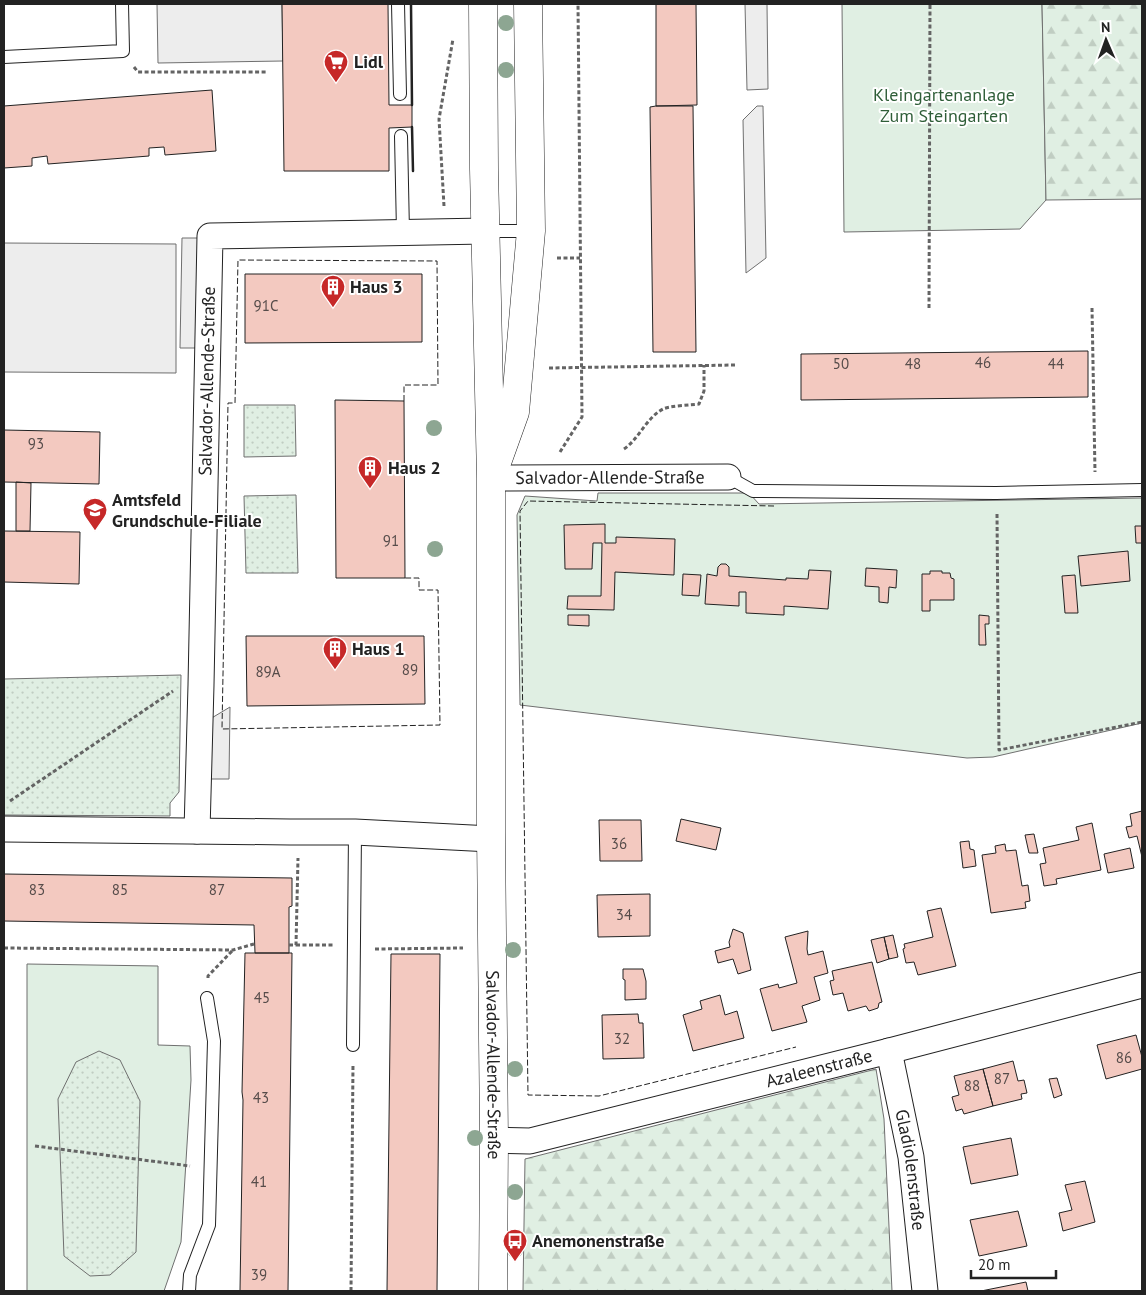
<svg xmlns="http://www.w3.org/2000/svg" width="1146" height="1295" font-family="'PT Sans',sans-serif">
  <defs>
    <pattern id="forest-firs" width="22" height="20" patternUnits="userSpaceOnUse" patternTransform="scale(1.25)"><rect width="22" height="20" fill="#e0efe3"/><path d="M5 1l3.5 6h-7zM16 11l3.5 6h-7z" fill="#c0cdc2"/></pattern>
    <pattern id="park-dots" width="8" height="8" patternUnits="userSpaceOnUse" patternTransform="scale(1.25)"><rect width="8" height="8" fill="#e0efe3"/><path d="M2 2h.1M6 6h.1" fill="none" stroke="#c0cdc2" stroke-width="1.8" stroke-linecap="round"/></pattern>
  </defs>
  <rect width="100%" height="100%" fill="#fff"/>
  <path fill="#e0efe3" stroke="#6f6f6f" d="M842,4h200l4,196 -26,29 -176,3z
    M598,493h151l10,11 383,-6v225l-149,34 -26,1 -447,-53 -3,-190 8,-19 72,5z
    M27,964l131,2v79l32,1 1,34 -10,162 -17,49h-137z"/>
  <path fill="url(#forest-firs)" stroke="#6f6f6f" d="M1042,4h100v195l-96,1z
    M876,1069l8,50 8,172h-369l2,-132z"/>
  <path fill="url(#park-dots)" stroke="#6f6f6f" d="M244,405h51l1,51 -52,1z
    M296,495l2,78h-52l-2,-77z
    M181,675l-2,117 -9,11v13l-166,-1v-136z
    M99,1051l21,9 20,41 -4,151 -26,23 -20,1 -26,-20 -6,-157 18,-37z"/>
  <path fill="#ededed" stroke="#6f6f6f" d="M157,4h125l1,57 -125,2z
    M745,4h22l1,85 -21,1z
    M757,106h6l3,152 -20,15 -3,-153z
    M182,238h16l-2,110h-16z
    M4,243l172,1v129l-172,-1z
    M230,707l-1,72h-19v-60z"/>
  <path fill="#f3c9c0" stroke="#222" d="M282,4h106l1,101h23v22l-23,1v43h-105z
    M656,4h40l1,101 -41,1z
    M212,90l4,61 -51,4 -1,-8 -15,1v8l-101,8 -1,-8 -15,2v8l-28,2v-62z
    M656,106h37l3,246h-43l-3,-245z
    M245,274h177v68l-177,1z
    M1088,351v46l-287,3v-46z
    M335,400l69,1 1,177h-69z
    M4,430l96,2 -1,52 -95,-2z
    M16,482l15,1 -1,48h-14z
    M605,524v19h11v-6l59,2 -1,36 -59,-3 -1,38 -47,-1 1,-13h33l1,-53h-9l-1,26h-27l-1,-44z
    M1135,526h7v17h-6z
    M4,531l76,1 -1,52 -75,-2z
    M1128,551l2,30 -49,5 -3,-30z
    M721,564h5l3,3v9l57,4v-2l22,1 1,-9 22,1 -3,38 -44,-3v9l-38,-2v-21h-7v14l-34,-2 2,-30 10,2 1,-9z
    M866,568l31,2 -1,18 -7,-1 -1,16 -9,-1v-15l-14,-1z
    M930,571h12v2h8l1,5 3,1v21h-24v11h-8v-37h8z
    M683,574l18,1 -2,21 -17,-1z
    M1075,575l3,38h-13l-3,-37z
    M568,615h21v11l-21,-1z
    M979,615l10,1v8h-4l1,21h-7z
    M246,636h178l1,68 -178,2z
    M1142,811v46l-5,-21 -8,2 -3,-11 6,-1 -2,-12z
    M681,819l40,9 -5,22 -40,-9z
    M599,820h42l1,41h-42z
    M1092,823l9,47 -45,9 1,5 -13,2 -4,-22 6,-1 -3,-15 36,-8 -3,-13z
    M1034,834l4,19h-9l-4,-18z
    M969,841l1,8 4,1 2,16 -13,2 -3,-26z
    M1005,844l1,7 10,-1 6,36 6,-1 2,16 -5,1 1,6 -35,5 -9,-58 14,-2 -1,-7z
    M1130,848l4,20 -26,5 -4,-19z
    M4,874l288,4v28l-3,1v46h-34l-1,-28 -250,-4z
    M650,894v42l-52,1 -1,-42z
    M941,908l15,58 -38,9 -4,-13 -8,1 -3,-14 2,-1 -1,-4 29,-7 -6,-26z
    M733,929l10,4 8,37 -13,4 -5,-15 -15,4 -3,-12 15,-4 -1,-5z
    M808,931l-1,18 1,6 15,-4 5,22 -14,4 6,23 -18,6 5,16 -35,9 -12,-42 18,-5 1,4 18,-5 -12,-46z
    M893,935l5,22 -9,2 -5,-22z
    M884,937l5,22 -12,4 -6,-23z
    M245,953h47l-4,338h-48l3,-191 -1,-8z
    M391,954h49l-3,337h-50z
    M872,962l10,40 -3,1 -1,5 -9,3 -3,-5 -18,5 -5,-18 -10,2 -3,-14 4,-1 -2,-9z
    M623,969h20l3,12v18l-21,1v-20l-2,-1z
    M720,995l5,20 12,-4 7,27 -51,13 -10,-36 19,-6 -2,-8z
    M638,1014l1,9h4l1,35 -41,1 -1,-44z
    M1136,1035l6,22v12l-36,10 -9,-34z
    M1013,1061l5,20 6,-1 3,13 -6,1 1,5 -29,7 -10,-37z
    M983,1069l10,37 -29,8 -2,-5 -6,2 -4,-14 7,-2 -5,-19z
    M1057,1078l5,17 -8,3 -5,-19z
    M1011,1138l7,37 -47,9 -8,-37z
    M1085,1181l10,41 -32,9 -4,-18 13,-3 -7,-25z
    M1018,1211l9,35 -48,10 -9,-36z
    M1026,1282l2,9h-47z"/>
  <g fill="none" stroke-linecap="round" stroke-linejoin="round">
    <defs>
      <path id="lane" d="M398,4l2,90
        M4,57l119,-6 -1,-47
        M401,136l2,96
        M485,231h46
        M728,477l25,14 243,2 146,-3
        M353,1045l2,-213
        M189,1291l1,-16 19,-50 5,-184 -7,-43"/>
      <g id="street">
        <path id="s1" d="M491,478l237,-1"/>
        <path d="M4,829l286,3h65l136,7"/>
        <path id="s2" d="M197,831l4,-146 9,-449 275,-5"/>
        <path id="s3" d="M889,1051l22,106 14,134"/>
        <path id="s4" d="M494,1140l36,1 359,-90 253,-66"/>
      </g>
      <g id="secondary">
        <path id="s5" d="M483,4l1,165 7,309v354l3,308 -1,151"/>
        <path d="M496,465l19,-53 16,-181 -3,-227"/>
      </g>
    </defs>
    <use href="#lane" stroke="#222" stroke-width="14"/>
    <use href="#street" stroke="#222" stroke-width="27"/>
    <use href="#secondary" stroke="#222" stroke-width="29"/>
    <path stroke="#646464" stroke-width="3" stroke-dasharray="4 2.5" stroke-linecap="butt" d="M134,67l4,5h128
      M444,206l-5,-87 14,-80
      M557,258h23
      M929,308l1,-304
      M1092,308l3,164
      M549,368l187,-3
      M624,449c15,-10 22,-31 39,-40 6,-3 27,-4 36,-5l5,-13v-26
      M560,452l22,-35 -4,-413
      M997,514l2,236 143,-28
      M10,801l163,-110
      M289,945h7l2,-87
      M296,945h37
      M4,948l229,2 21,-6
      M375,949l88,-1
      M208,978v-2l25,-26
      M35,1146l155,20
      M351,1291l2,-227"/>
    <use href="#lane" stroke="#fff" stroke-width="12"/>
    <use href="#street" stroke="#fff" stroke-width="25"/>
    <use href="#secondary" stroke="#fff" stroke-width="28"/>
    <path stroke="#222" stroke-width="1" stroke-dasharray="6 2.5" stroke-linecap="butt" d="M404,401v-16h34l-1,-124 -199,-1 -3,143h-7l-6,326 218,-4 -2,-135h-19v-12h-14
      M774,506l-246,-5 -8,10 8,584 71,1 197,-49"/>
    <path stroke="#222" stroke-width="2.5" d="M411,4l1,101
      M412,127l1,44"/>
  </g>
  <g fill="#8da692">
    <circle cx="506" cy="23" r="8"/>
    <circle cx="506" cy="70" r="8"/>
    <circle cx="434" cy="428" r="8"/>
    <circle cx="435" cy="549" r="8"/>
    <circle cx="513" cy="950" r="8"/>
    <circle cx="515" cy="1069" r="8"/>
    <circle cx="475" cy="1138" r="8"/>
    <circle cx="515" cy="1192" r="8"/>
    <circle cx="515" cy="1250" r="8"/>
  </g>
  <defs>
    <symbol id="supermarket-pin" viewBox="-11 -11 22 30"><path d="M0 17L-7.5 6A9.5 9.5 0 1 1 7.5 6Z" fill="#c62828" stroke="#fff"/><path d="M-6-5.5h2.5l.6 2H6L4.5 2H-2.5L-4.4-4H-6ZM-1.5 3.2a1.3 1.3 0 1 0 .1 0ZM3 3.2a1.3 1.3 0 1 0 .1 0Z" fill="#fff"/></symbol>
    <symbol id="building-pin" viewBox="-11 -11 22 30"><path d="M0 17L-7.5 6A9.5 9.5 0 1 1 7.5 6Z" fill="#c62828" stroke="#fff"/><path d="M-4-6H4V6H1V3H-1V6H-4ZM-2.5-4.3h1.7v1.8h-1.7ZM.8-4.3h1.7v1.8H.8ZM-2.5-1h1.7V.8h-1.7ZM.8-1h1.7V.8H.8Z" fill="#fff"/></symbol>
    <symbol id="school-pin" viewBox="-11 -11 22 30"><path d="M0 17L-7.5 6A9.5 9.5 0 1 1 7.5 6Z" fill="#c62828" stroke="#fff"/><path d="M0-5L7-2L0 1L-7-2ZM-4 1L0 2.5L4 1V4Q0 6-4 4Z" fill="#fff"/></symbol>
    <symbol id="bus-pin" viewBox="-11 -11 22 30"><path d="M0 17L-7.5 6A9.5 9.5 0 1 1 7.5 6Z" fill="#c62828" stroke="#fff"/><path d="M-5-6H5V4H4V6H2V4H-2V6H-4V4H-5ZM-3.5-4V0h7V-4ZM-3.5 1.2v1.5H-2V1.2ZM2 1.2v1.5H3.5V1.2Z" fill="#fff"/></symbol>
  </defs>
  <g fill-rule="evenodd">
    <use href="#supermarket-pin" x="322" y="48" width="28" height="38"/>
    <use href="#building-pin" x="319" y="273" width="28" height="38"/>
    <use href="#building-pin" x="356" y="454" width="28" height="38"/>
    <use href="#school-pin" x="81" y="496" width="28" height="38"/>
    <use href="#building-pin" x="321" y="635" width="28" height="38"/>
    <use href="#bus-pin" x="501" y="1227" width="28" height="38"/>
  </g>
  <g text-anchor="middle" stroke-width="4" stroke-linejoin="round" paint-order="stroke">
    <g font-size="15" fill="#564c4a">
      <text x="266" y="311">91C</text>
      <text x="983" y="368">46</text>
      <text x="841" y="369">50</text>
      <text x="913" y="369">48</text>
      <text x="1056" y="369">44</text>
      <text x="36" y="449">93</text>
      <text x="391" y="546">91</text>
      <text x="410" y="675">89</text>
      <text x="268" y="677">89A</text>
      <text x="619" y="849">36</text>
      <text x="37" y="895">83</text>
      <text x="120" y="895">85</text>
      <text x="217" y="895">87</text>
      <text x="624" y="920">34</text>
      <text x="262" y="1003">45</text>
      <text x="622" y="1044">32</text>
      <text x="1124" y="1063">86</text>
      <text x="1002" y="1084">87</text>
      <text x="972" y="1091">88</text>
      <text x="261" y="1103">43</text>
      <text x="259" y="1187">41</text>
      <text x="259" y="1280">39</text>
    </g>
    <g font-size="18" font-weight="bold" fill="#222" stroke="#fff" text-anchor="start">
      <text x="354" y="68">Lidl</text>
      <text x="350" y="293">Haus 3</text>
      <text x="388" y="474">Haus 2</text>
      <text x="112" y="506">Amtsfeld<tspan x="112" dy="21">Grundschule-Filiale</tspan></text>
      <text x="352" y="655">Haus 1</text>
      <text x="532" y="1247">Anemonenstraße</text>
    </g>
    <g font-size="18" fill="#2f5e38" stroke="#fff">
      <text x="944" y="101">Kleingartenanlage<tspan x="944" dy="21">Zum Steingarten</tspan></text>
    </g>
    <g font-size="18" fill="#222" stroke="#fff">
      <text dy="6" stroke="none"><textPath href="#s2" startOffset="450">Salvador-Allende-Straße</textPath></text>
      <text dy="6" stroke="none"><textPath href="#s1" startOffset="119">Salvador-Allende-Straße</textPath></text>
      <text dy="6" stroke="none"><textPath href="#s5" startOffset="1061">Salvador-Allende-Straße</textPath></text>
      <text dy="6" stroke="none"><textPath href="#s4" startOffset="334">Azaleenstraße</textPath></text>
      <text dy="6" stroke="none"><textPath href="#s3" startOffset="121">Gladiolenstraße</textPath></text>
    </g>
  </g>
  <rect width="1146" height="1295" fill="none" stroke="#222222" stroke-width="10"/>
  <g transform="translate(1106 40) rotate(358)" stroke="#ffffff" stroke-width="4" paint-order="stroke">
  <path d="M0-4L9 19L0 12L-9 19Z" fill="#222222"/>
  <text y="-8" font-size="14" font-weight="bold" text-anchor="middle" fill="#222222">N</text>
  </g>
  <path d="M971 1270v8h85v-8" fill="none" stroke="#222222" stroke-width="2.5"/>
  <text x="978" y="1270" font-size="15" fill="#222222" stroke="#ffffff" stroke-width="4" paint-order="stroke">20 m</text>
</svg>
